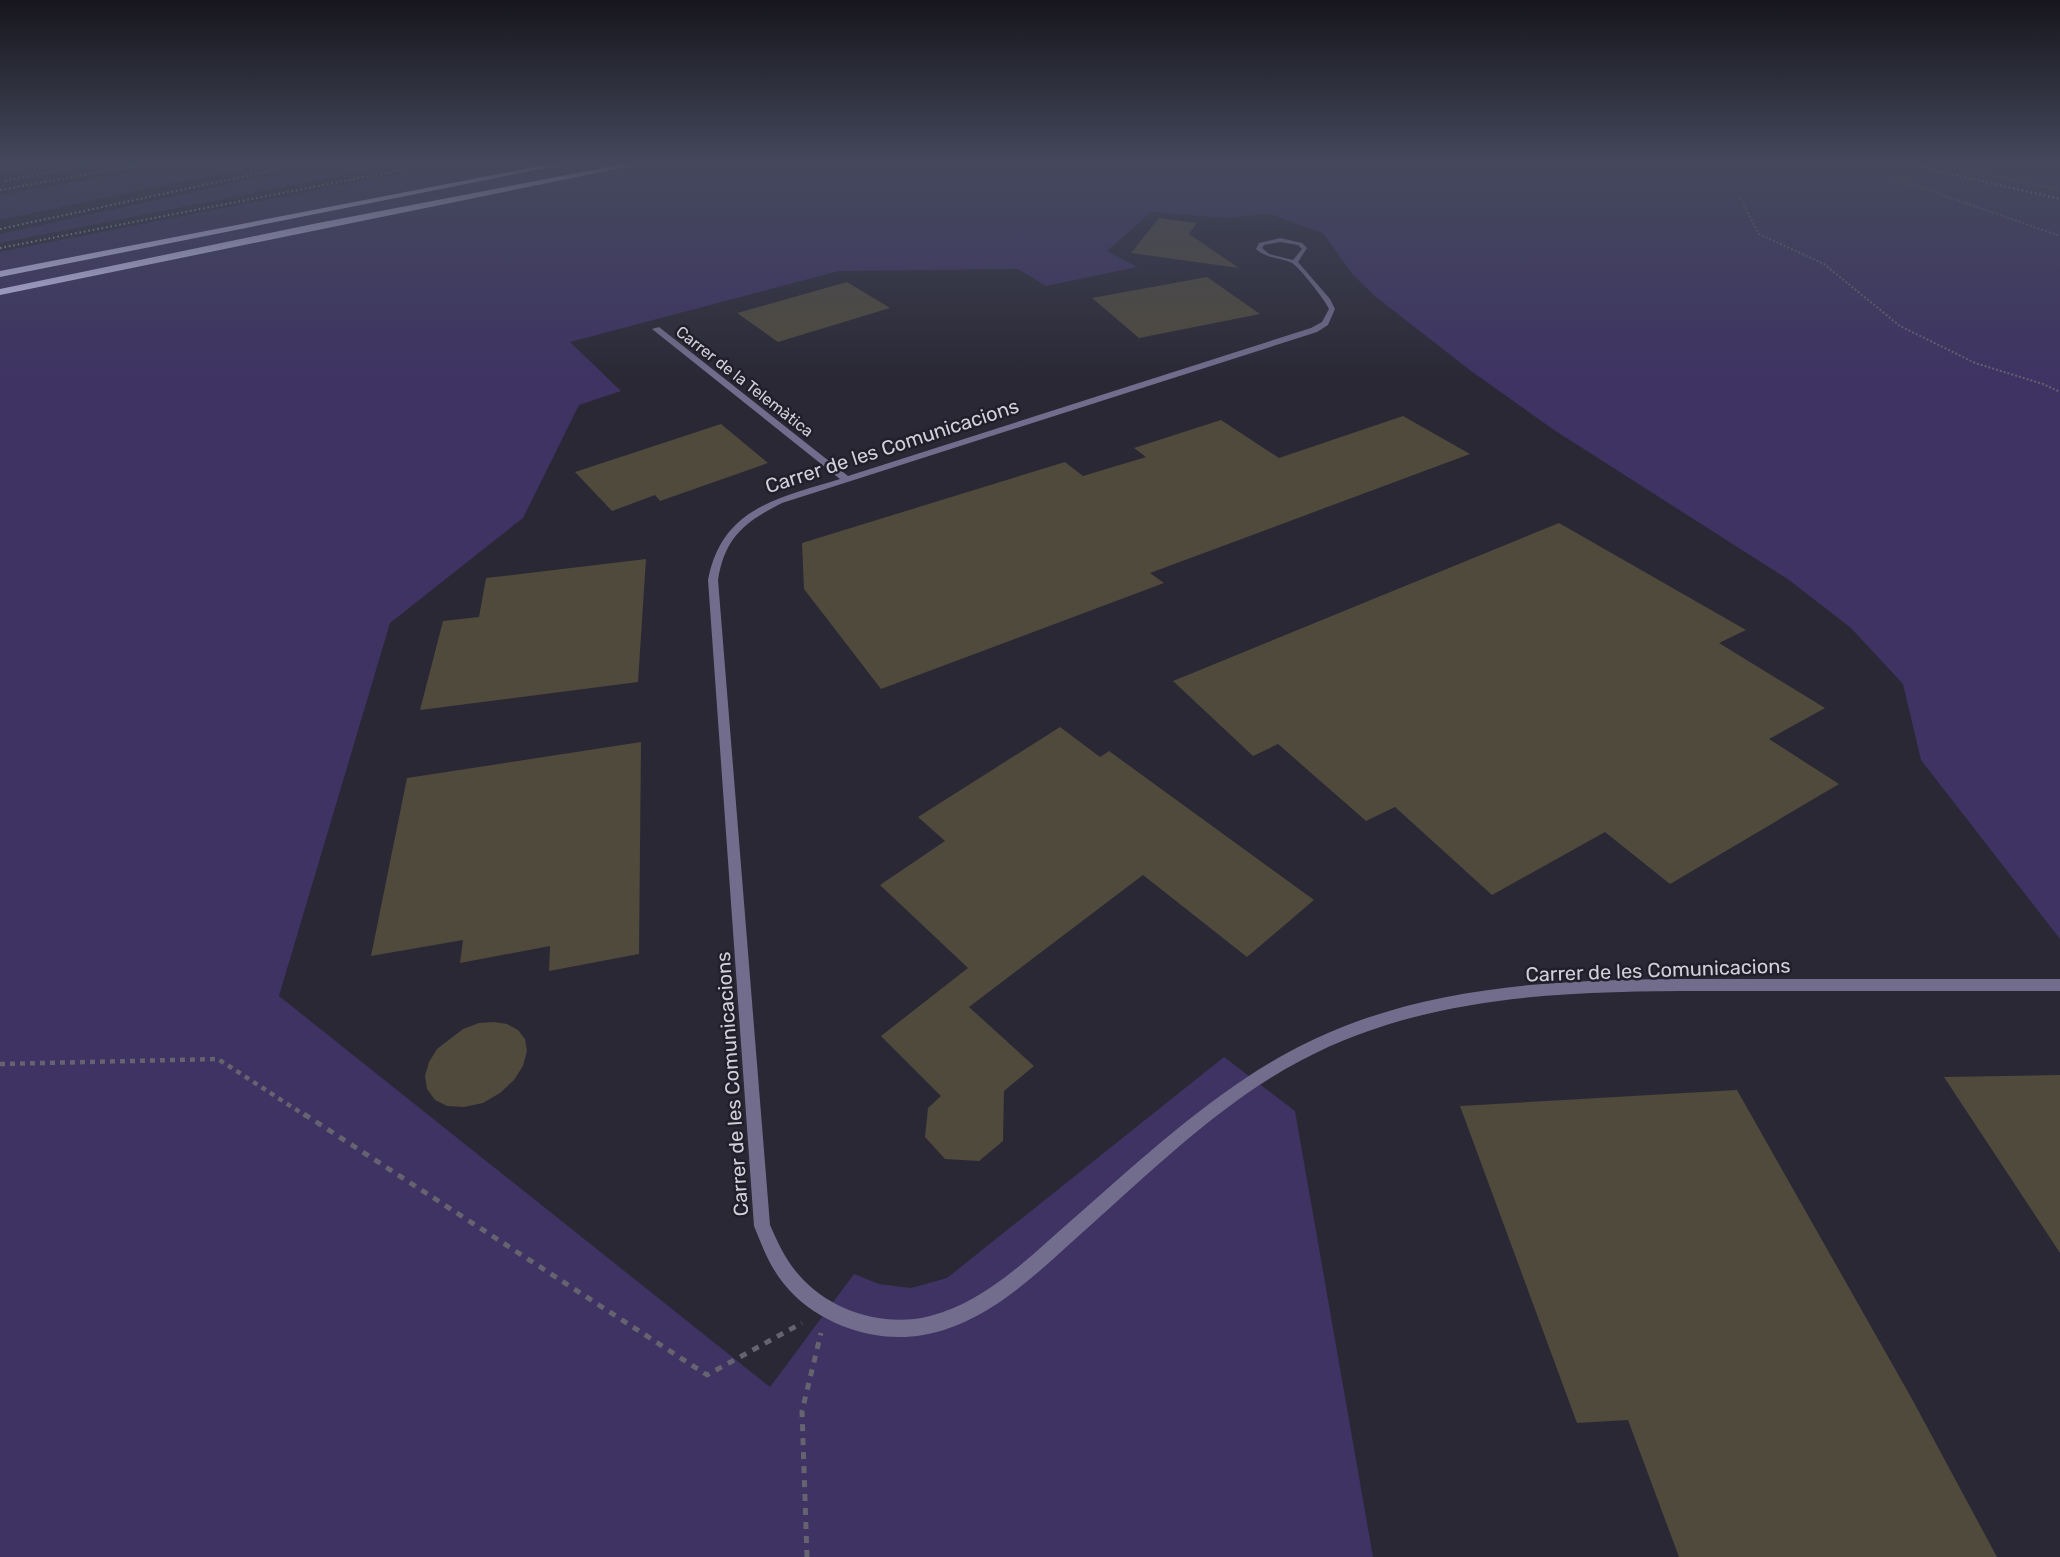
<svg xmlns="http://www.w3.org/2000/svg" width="2060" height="1557" font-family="Rubik,sans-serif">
  <rect width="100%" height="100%" fill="#2a2835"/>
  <path fill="#3e3363" d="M189,162h86l-275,58v-25z
    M331,162h81l-412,81v-9z
    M457,162h1603v777l-139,-179 -18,-76 -52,-56 -62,-48 -235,-150 -83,-59 -95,-74 -23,-22 -30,-42 -53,-19 -45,4 -74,-6 -44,39 30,16 -91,19 -28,-17 -179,2 -269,71 51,49 -42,14 -56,113 -133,105 -111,373 491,391 84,-113 25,10 32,4 36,-10 277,-221 71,54 78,446h-1373v-1305z"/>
  <path fill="#4f4a3c" d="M1159,218l38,5 -8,11 50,34 -108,-15z
    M1207,277l53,37 -121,24 -47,-40z
    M847,282l43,26 -112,34 -41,-29z
    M1403,416l67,38 -320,119 14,10 -283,106 -77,-100 -2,-46 263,-81 18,14 63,-19 -12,-9 87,-28 58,38z
    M721,424l47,39 -108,38 -5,-6 -43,16 -37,-39z
    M1559,523l187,107 -27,13 106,65 -56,31 70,45 -169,100 -65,-52 -113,63 -97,-88 -29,14 -88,-77 -25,12 -80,-75z
    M646,559l-8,123 -218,28 23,-89 36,-4 7,-39z
    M1060,727l40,30 9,-6 205,149 -67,57 -104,-82 -174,132 65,59 -30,25 -1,50 -24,20 -34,-2 -20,-22 3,-29 13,-12 -60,-60 87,-68 -88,-83 65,-44 -27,-24z
    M641,742l-2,212 -90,17 1,-25 -90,17 3,-23 -92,16 36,-178z
    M494,1022l13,2 11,6 7,9 2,12 -4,15 -9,14 -14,13 -17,10 -19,4 -17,-1 -12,-6 -8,-11 -2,-13 4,-14 8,-13 26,-20 16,-6z
    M2060,1075v178l-116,-176z
    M1737,1090l175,309 85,158h-318l-51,-137 -51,3 -117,-317z"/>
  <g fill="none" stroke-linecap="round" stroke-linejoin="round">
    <path stroke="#65636f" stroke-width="2" stroke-dasharray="2 2" stroke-linecap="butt" d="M1927,162l133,28
      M1894,178l166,58
      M1740,198l19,36 65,30 76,62 75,37 68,21 17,8"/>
    <path stroke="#65636f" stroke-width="4.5" stroke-dasharray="5 5" stroke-linecap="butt" d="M0,1064l218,-5 88,57"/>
    <path stroke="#65636f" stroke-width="5" stroke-dasharray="7 7" stroke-linecap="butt" d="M304,1114l403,261 95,-52
      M807,1557l-5,-146 19,-78"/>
    <path fill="#726d8d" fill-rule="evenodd" d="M1280,238l22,5 5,5 -9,14 32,37 5,10 -7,16 -11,7 -535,171c-37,19 -57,34 -64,77l52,645c8,18 16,36 29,50 31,36 85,53 131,41 61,-16 106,-66 152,-105 64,-56 130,-117 205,-158 145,-80 317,-74 478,-74 98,0 197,0 295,0v12c-100,0 -201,0 -301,0 -155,0 -319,-5 -459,70 -76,40 -144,106 -208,163 -50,44 -101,99 -169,111 -49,9 -108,-12 -139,-51 -14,-17 -22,-38 -30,-58l-46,-646c14,-73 71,-82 132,-101l-188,-150 7,-2 189,149 463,-148 11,-6 7,-13c-4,-9 -29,-41 -37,-46 -13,-6 -25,-4 -36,-14l3,-6zM1280,242l18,3 4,4 -9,11 -24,-6 -7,-6 2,-3z"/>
    <path fill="#d6cfff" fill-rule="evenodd" d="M560,162h16l-576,115v-6z
      M634,162h16l-650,133v-6l313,-65z"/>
    <path stroke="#adacb6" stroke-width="2" stroke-dasharray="1.5 3" stroke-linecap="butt" d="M1899,162l161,37
      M5,181l92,-19
      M0,190l157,-28
      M0,229l311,-67
      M0,248l442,-86"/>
  </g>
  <linearGradient id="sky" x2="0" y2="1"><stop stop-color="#17161d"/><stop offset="0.43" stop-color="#44485c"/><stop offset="1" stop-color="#44485c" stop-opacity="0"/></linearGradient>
  <rect width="2060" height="380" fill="url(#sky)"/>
  <g text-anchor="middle" stroke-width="5" stroke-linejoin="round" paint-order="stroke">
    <g font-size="16" fill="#d2d1da" stroke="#211f2b">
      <text transform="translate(745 381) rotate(38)" y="6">Carrer de la Telemàtica</text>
    </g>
    <g font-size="20" fill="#d2d1da" stroke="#211f2b">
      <text transform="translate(892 446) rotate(-18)" y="7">Carrer de les Comunicacions</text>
      <text transform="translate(1658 970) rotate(-2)" y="7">Carrer de les Comunicacions</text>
      <text transform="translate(732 1084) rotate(-94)" y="7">Carrer de les Comunicacions</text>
    </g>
  </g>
</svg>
